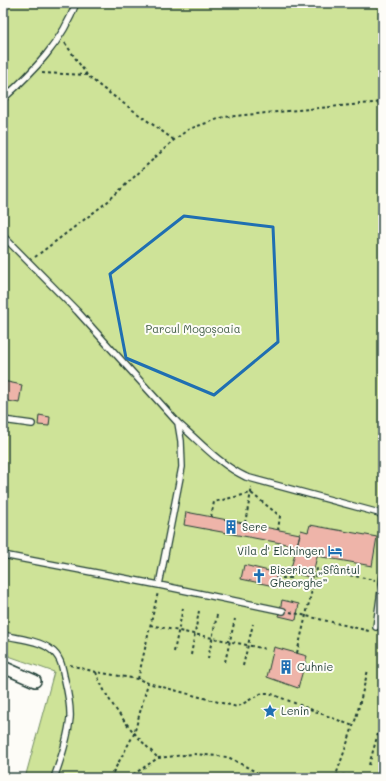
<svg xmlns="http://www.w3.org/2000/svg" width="386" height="781" font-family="Mali,sans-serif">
  <rect width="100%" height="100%" fill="#fdfcf7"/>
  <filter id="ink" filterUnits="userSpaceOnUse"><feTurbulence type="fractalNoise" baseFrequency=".025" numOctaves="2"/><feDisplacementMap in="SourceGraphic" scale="8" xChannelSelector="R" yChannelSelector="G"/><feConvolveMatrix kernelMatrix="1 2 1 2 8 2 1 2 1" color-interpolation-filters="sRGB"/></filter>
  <g filter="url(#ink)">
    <path fill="#cee398" stroke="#769066" d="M3,3h380v775h-358l29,-106 -51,-18z"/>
    <path fill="#eeb4a9" stroke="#1f3d34" d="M3,381l19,4 -3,18 -16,-3z
      M39,415l11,2 -1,9 -11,-1z
      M186,512l114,22 -3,12 -113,-21z
      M310,525l67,12 -5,29 -55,-10 -5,22 -22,-6 11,-42 7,2z
      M244,565l33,8 -3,13 -33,-7z
      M282,600l17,4 -3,16 -17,-4z
      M274,647l33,9 -9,32 -31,-11z"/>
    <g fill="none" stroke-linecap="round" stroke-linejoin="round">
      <defs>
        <path id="service" d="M3,99c30,-27 60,-58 73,-96
          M3,236l74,75 101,112 3,18 1,26 -23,118
          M3,420l29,4
          M178,423c22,19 42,42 68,54l133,36 4,4
          M3,555l156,30 124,26
          M376,627l7,-51
          M3,635c15,4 35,5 47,14 10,7 12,16 14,27 3,13 7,28 6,42 -2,21 -9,41 -16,60"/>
        <path id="minor" d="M3,667l32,14"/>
      </defs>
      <use href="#service" stroke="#1f3d34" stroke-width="8"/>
      <use href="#minor" stroke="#1f3d34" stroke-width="14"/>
      <path stroke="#1f3d34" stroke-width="2" stroke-dasharray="3 3" stroke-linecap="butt" d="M65,43l22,32 14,12 73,53
        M42,73l45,2
        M35,257l71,-54 68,-63 15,-11 35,-12 159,-15
        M211,517l3,-15 37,-9 29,23 -2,14
        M245,523l7,-36
        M276,578h15
        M290,612l79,19
        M150,625l116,24
        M174,652l9,-44
        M297,653l20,-84 58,11
        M191,655l8,-44
        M208,659l9,-44
        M225,662l10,-43
        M70,665l26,7 42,7 10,4 89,24 25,-14h7l84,33
        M243,666l10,-42
        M96,672c12,33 37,61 62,86
        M138,679l20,-87
        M369,765l14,-49
        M336,775l17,1
        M110,778l24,-44 14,-51
        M128,778l30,-20 35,-4 35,3 28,15 5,6
        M335,778l21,-60 12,-48"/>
      <use href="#service" stroke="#fdfcf7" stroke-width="5.5"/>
      <use href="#minor" stroke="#fdfcf7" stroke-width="11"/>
    </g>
  </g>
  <path fill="none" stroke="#1f6fb2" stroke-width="3" stroke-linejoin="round" d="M184,216l89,11 5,115 -64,53 -88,-37 -16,-84z"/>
  <defs>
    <symbol id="building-bare" viewBox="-9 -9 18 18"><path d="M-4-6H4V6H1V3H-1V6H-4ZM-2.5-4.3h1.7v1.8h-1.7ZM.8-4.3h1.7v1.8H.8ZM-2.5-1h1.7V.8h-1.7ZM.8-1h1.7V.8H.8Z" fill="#1f6fb2" stroke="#fdfcf7" stroke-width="2.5" paint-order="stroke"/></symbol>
    <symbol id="hotel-bare" viewBox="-9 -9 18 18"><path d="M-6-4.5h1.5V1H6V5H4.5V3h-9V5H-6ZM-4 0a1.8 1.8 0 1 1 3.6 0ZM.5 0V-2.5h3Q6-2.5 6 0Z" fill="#1f6fb2" stroke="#fdfcf7" stroke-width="2.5" paint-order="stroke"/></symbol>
    <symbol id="church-bare" viewBox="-9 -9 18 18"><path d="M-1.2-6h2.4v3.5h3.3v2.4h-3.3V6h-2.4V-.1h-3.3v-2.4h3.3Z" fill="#1f6fb2" stroke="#fdfcf7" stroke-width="2.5" paint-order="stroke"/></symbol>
    <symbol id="sight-bare" viewBox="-9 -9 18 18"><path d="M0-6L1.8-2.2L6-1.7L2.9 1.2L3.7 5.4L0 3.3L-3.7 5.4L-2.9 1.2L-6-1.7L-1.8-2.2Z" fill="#1f6fb2" stroke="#fdfcf7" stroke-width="2.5" paint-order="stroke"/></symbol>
  </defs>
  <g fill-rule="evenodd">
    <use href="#building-bare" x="221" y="517" width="20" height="20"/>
    <use href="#hotel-bare" x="325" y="541" width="20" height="20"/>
    <use href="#church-bare" x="249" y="566" width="20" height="20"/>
    <use href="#building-bare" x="276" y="657" width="20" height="20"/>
    <use href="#sight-bare" x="260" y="701" width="20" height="20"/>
  </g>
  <g text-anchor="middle" stroke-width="4" stroke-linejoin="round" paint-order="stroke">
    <g font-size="11" fill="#425e48" stroke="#fdfcf7">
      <text x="193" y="333">Parcul Mogoșoaia</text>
    </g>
    <g font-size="11" fill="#1f3d34" stroke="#fdfcf7" text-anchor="start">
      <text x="242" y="531">Sere</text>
      <text x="324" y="555" text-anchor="end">Vila d' Elchingen</text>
      <text x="270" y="574">Biserica „Sfântul<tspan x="270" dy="13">Gheorghe”</tspan></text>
      <text x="297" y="671">Cuhnie</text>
      <text x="281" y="715">Lenin</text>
    </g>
  </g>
  <rect width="386" height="781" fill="none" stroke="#fdfcf7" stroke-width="16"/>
  <rect x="8" y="8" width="370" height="765" fill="none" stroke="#1f3d34" stroke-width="1.5" filter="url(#ink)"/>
</svg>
